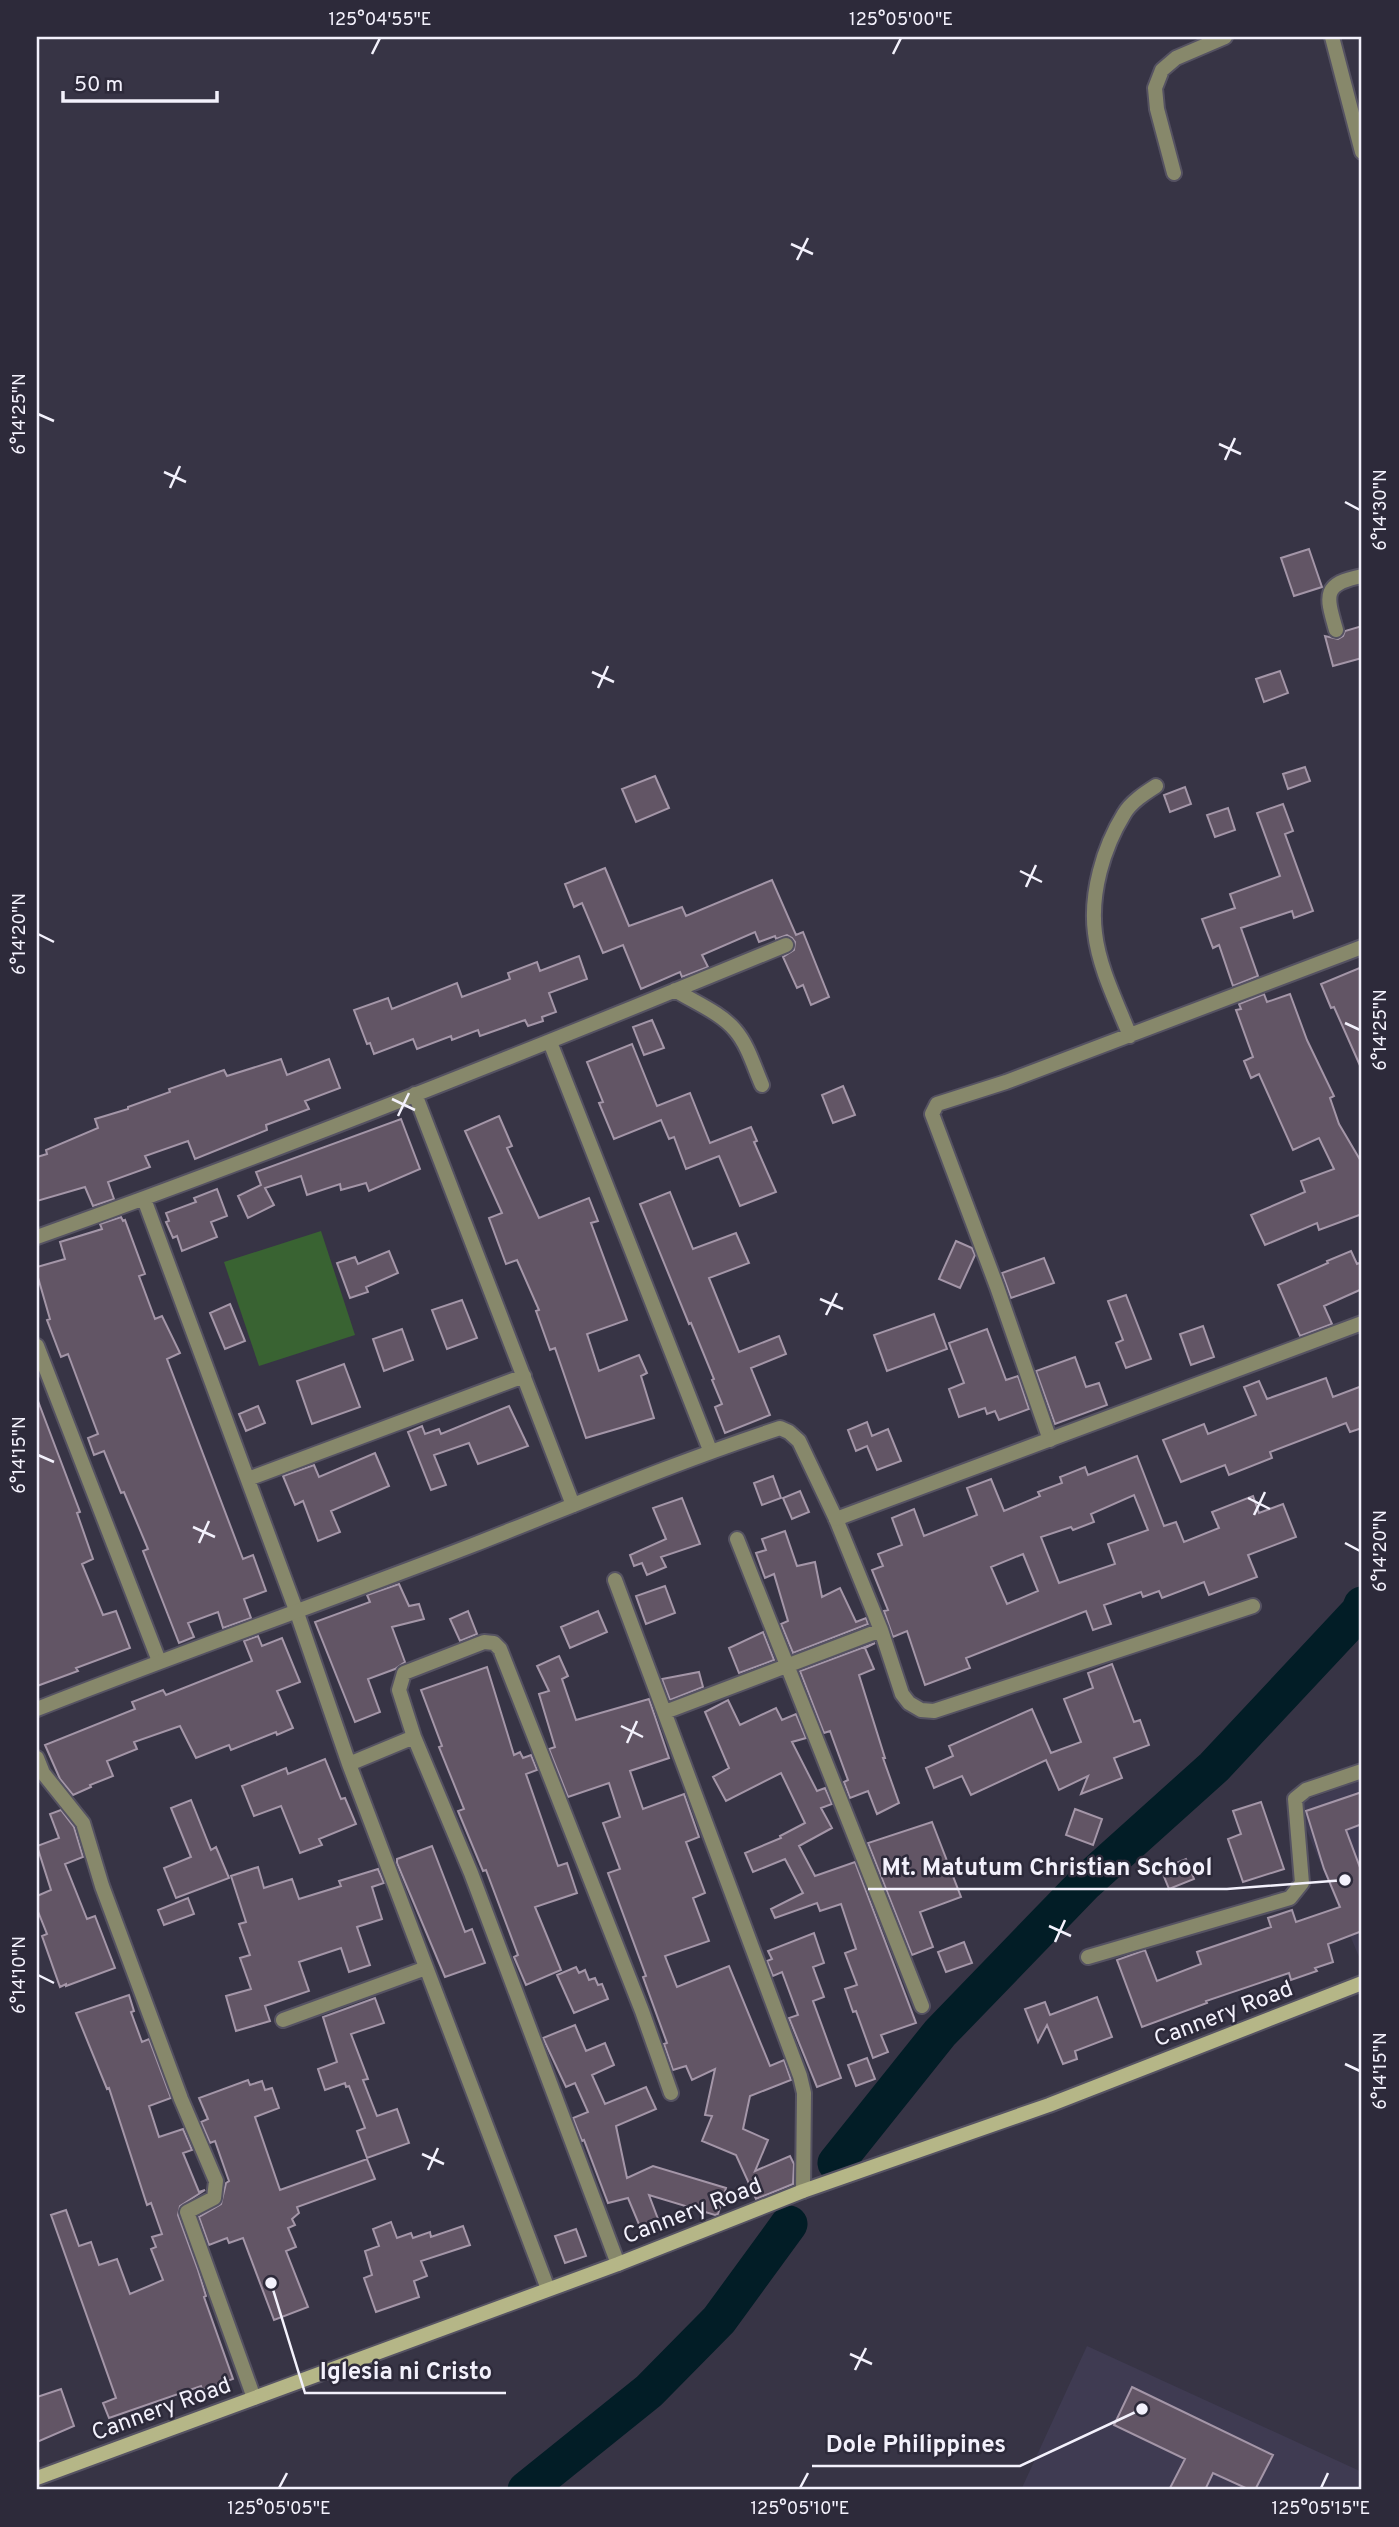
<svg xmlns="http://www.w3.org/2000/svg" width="1399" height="2527" font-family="Overpass,sans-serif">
  <rect width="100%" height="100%" fill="#373445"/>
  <path fill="#3f3b52" d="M1362,1780v176l-3,1 -63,-153z
    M1087,2346l275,126v18h-341z"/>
  <path fill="#396332" d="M321,1231l34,104 -96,31 -35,-104z"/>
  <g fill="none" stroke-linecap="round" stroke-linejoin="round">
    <path stroke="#021d26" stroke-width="37" d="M836,2163l104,-130 145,-150 129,-116 145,-155 3,-7
      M526,2490l123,-99 70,-71 70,-96"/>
  </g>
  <path fill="#625565" stroke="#a496a8" stroke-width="2" fill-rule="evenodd" d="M1309,549l13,38 -28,9 -13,-38z
    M1362,626v32l-29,8 -8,-30 13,3 5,-3 2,-5z
    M1280,671l8,22 -24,9 -8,-23z
    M1305,767l5,14 -22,8 -5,-15z
    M655,776l14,32 -33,14 -14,-33z
    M1185,787l6,17 -21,8 -6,-17z
    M1283,804l10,27 -8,3 28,77 -19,7 -2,-7 -51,17 17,48 -25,10 -14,-41 -6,3 -11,-29 33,-11 -5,-14 50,-18 -23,-63z
    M1228,808l7,22 -20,7 -8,-22z
    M605,868l24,58 53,-19 4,9 86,-36 24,55 7,-3 26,65 -18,8 -8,-20 -6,3 -14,-31 11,-7 1,-8 -3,-4 -5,-3 -11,4 -1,-3 -16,6 -4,-10 -53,23 6,12 -26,10 -2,-5 -39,17 -18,-44 -20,8 -21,-50 -8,4 -9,-23z
    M579,956l8,23 -38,14 7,19 -14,5 1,4 -15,5 -3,-6 -45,16 -2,-6 -26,10 -1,-4 -34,13 -4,-10 -39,15 -4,-11 -3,1 -13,-34 34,-12 4,11 65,-26 5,14 48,-18 -2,-6 29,-11 3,9z
    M1362,967v103l-28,-63 -3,1 -10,-24z
    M1264,994l3,8 23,-8 17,46 27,56 -4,2 9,26 23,39v51l-43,16 -2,-7 -52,22 -14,-30 54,-23 -4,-11 33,-12 -15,-31 -26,12 -34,-76 -8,4 -7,-17 9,-4 -17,-47 5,-1 -2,-5z
    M652,1020l12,28 -20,7 -11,-28z
    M632,1044l25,62 33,-13 20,50 41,-16 6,14 -3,1 22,50 -36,14 -21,-50 -33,13 -12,-32 -5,2 -8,-19 -47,19 -15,-36 4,-1 -16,-40z
    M281,1059l6,16 42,-16 11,29 -35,13 4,8 -43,16 1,5 -72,29 -7,-18 -43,15 5,11 -42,15 6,17 -21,7 -8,-19 -48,14v-44l10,-3 -1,-4 52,-22 -3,-9 33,-10v-2l42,-15 -1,-3 55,-19 3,6z
    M843,1086l12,29 -22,8 -11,-28z
    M499,1116l13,30 -5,2 32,70 50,-20 9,23 -7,2 36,97 -40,14 1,3 11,34 40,-16 8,18 -6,3 13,42 -68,20 -31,-90 -5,2 -14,-39 3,-1 -22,-50 -11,4 -17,-46 13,-5 -37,-82z
    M401,1119l19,50 -51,22 -3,-8 -25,7 -1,-6 -33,11 -6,-19 -36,12 9,17 -26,13 -10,-22 23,-11 -5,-13z
    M217,1189l10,27 -16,6 6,15 -35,14 -5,-15 -4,2 -7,-16 3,-1 -3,-8 30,-11 -2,-4z
    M670,1192l23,57 43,-16 13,30 -40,15 30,74 40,-16 7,18 -35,14 19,47 -45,18 -10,-26 7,-3 -10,-24 2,-1 -23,-56 -2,1 -49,-120z
    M121,1217l2,4 2,-1 20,54 -6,2 16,43 7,-3 18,37 -13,6 76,200 10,-4 13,36 -22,8 7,19 -28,10 -5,-16 -30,11 6,14 -15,6 -36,-92 5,-2 -24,-57 -3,1 -17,-42 -10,4 -6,-17 10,-4 -30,-80 -7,3 -14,-37 3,-1 -13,-45v-7l28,-8 -5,-17 42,-13 -2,-5z
    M956,1241l16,7 3,7 -15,33 -21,-9z
    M389,1251l9,22 -32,14 2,5 -18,6 -13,-35 18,-6 3,7z
    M1351,1251l6,13 5,-2v27l-38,17 8,18 -32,12 -22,-51 50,-22 -1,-2z
    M1044,1258l10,25 -43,15 -9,-25z
    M1126,1295l25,64 -25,9 -10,-25 7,-3 -15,-39z
    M462,1300l15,38 -30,11 -15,-39z
    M230,1304l15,37 -20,8 -15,-36z
    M934,1314l13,35 -60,22 -13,-36z
    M1203,1326l11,31 -23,8 -11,-31z
    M402,1329l11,31 -29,11 -11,-32z
    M987,1329l19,51 12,-4 11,33 -30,11 -4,-9 -8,3 -2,-6 -26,9 -10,-28 15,-6 -15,-40z
    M1075,1357l11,30 13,-4 8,22 -52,19 -19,-53z
    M344,1364l16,43 -48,17 -15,-43z
    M1326,1378l7,19 29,-11v42l-12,4 -4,-9 -76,29 2,6 -43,17 -4,-10 -44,17 -18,-42 41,-16 4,10 48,-19 -12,-28 15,-6 8,18z
    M38,1401l42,111 -3,1 16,46 -11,5 21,51 13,-4 14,37 -54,20 2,3 -41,15z
    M258,1406l7,17 -19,8 -7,-17z
    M509,1406l19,40 -50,18 -9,-21 -35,12 12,30 -15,5 -23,-58 14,-6 3,8 14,-5 2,5z
    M867,1422l5,14 16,-7 13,32 -24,9 -10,-24 -11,5 -8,-21z
    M375,1453l14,33 -58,25 9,21 -22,9 -15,-40 -8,4 -12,-29 31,-11 5,12z
    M1137,1456l27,70 12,-4 8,20 35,-14 -7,-16 41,-16 6,17 24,-9 13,33 -48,18 9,22 -48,18 -5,-13 -42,16 -3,-7 -16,6 -2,-5 -37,13 7,19 -18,6 -7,-19 -120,47 4,10 -45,17 -18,-54 -14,6 -9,-26 4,-1 -16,-40 11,-4 -5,-12 24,-9 -10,-27 22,-9 10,27 53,-21 -10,-27 24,-9 13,32 36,-15 -2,-4 24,-9 -2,-6 25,-10 3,8zM1134,1495l14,35 -40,14 7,20 -56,19 -18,-46 30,-10 2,3 21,-8 -3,-8zM1023,1554l15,37 -31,13 -16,-37z
    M773,1476l8,22 -19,7 -8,-22z
    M800,1491l9,21 -17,7 -9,-21z
    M682,1498l18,46 -39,13 5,10 -19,8 -5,-12 -8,3 -4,-11 36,-16 -13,-31z
    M785,1531l12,35 18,-4 7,35 18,-9 16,34 10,-4 2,6 -75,29 -12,-29 7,-3 -14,-47 -9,4 -9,-25 10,-3 -4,-11z
    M399,1584l10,22 10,-2 5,15 -32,8 13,35 -10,7 -27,10 12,33 -25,10 -40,-100 55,-20 -3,-7z
    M665,1586l10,27 -29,11 -10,-28z
    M468,1611l9,23 -17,7 -10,-22z
    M598,1611l9,21 -37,16 -9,-21z
    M763,1632l11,28 -35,13 -10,-25z
    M258,1636l4,10 20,-8 18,44 -23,9 16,37 -16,7 -1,-3 -45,18 -2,-5 -33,13 -16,-32 -46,16 3,7 -30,12 6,15 -23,9 1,2 -18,8 -13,-16 -15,-34 90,-36 -3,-7 31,-12 3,5 86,-34 -8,-20z
    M875,1643l-10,5 9,21 -15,6 26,83h-2l16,45 -22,11 -9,-23 -18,7 -6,-16 4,-2 -18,-49 -6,2 -24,-62z
    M559,1656l9,20 -6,3 14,41 73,-21 20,59 -39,13 13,38 41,-15 15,43 -13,5 19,51 -12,5 16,43 -44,15 12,31 52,-21 41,100 14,-6 7,20 -41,16 -7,33 25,11 -13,31 35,-15 4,8 -1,20 -37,15 -20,-44 -34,-14 10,-25 -7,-1 10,-46 -23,11 -6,-14 -13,4 -9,-26 3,-1 -24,-66 3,-1 -38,-103 12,-4 -17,-46 17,-6 -11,-34 -41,14 -19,-48 6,-2 -16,-53 10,-3 -12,-25z
    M1112,1664l22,58 6,-2 9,25 -35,13 8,20 -41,16 7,-18 -29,14 -13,-30 -75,35 -9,-19 -28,12 -8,-20 27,-12 -4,-10 83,-37 19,44 30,-11 -17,-43 29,-11 -5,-15z
    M487,1667l27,88 6,-3 3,6 8,-3 6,15 -11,4 32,92 9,-3 10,30 -42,14 26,63 -35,15 -12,-28 4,-2 -32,-85 -3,1 -25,-60 6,-2 -25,-62 3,-1 -21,-56z
    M699,1672l4,15 -33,13 -8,-21z
    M728,1700l12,25 36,-17 6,12 14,-6 10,24 -14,4 25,49 8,-3 7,16 -11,4 11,20 -33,18 16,30 40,-14 61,161 -35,12 7,17 -15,6 -17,-47 -3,1 -8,-23 12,-4 -12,-32 11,-4 -15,-45 -21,7 -3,-8 -42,15 -4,-9 32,-16 -18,-34 -32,13 -8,-19 36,-15 -1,-2 25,-13 -24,-50 -55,28 -13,-24 16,-9 -24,-56z
    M325,1759l16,40 4,-1 11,26 -37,15 3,6 -22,8 -19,-47 -27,10 -12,-30 44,-18 2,6z
    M1362,1792v32l-16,6 16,43v58l-34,13 5,18 -18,6 2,3 -26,9 -2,-7 -83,28 1,2 -65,24 -25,-67 28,-10 12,31 44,-17 -4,-12 74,-25 -3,-9 24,-8 4,12 44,-15 -16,-38 -18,-58z
    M191,1800l20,50 5,-3 13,31 -53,20 -12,-30 27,-11 -20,-49z
    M1261,1802l23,67 -41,13 -15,-43 13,-5 -8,-23z
    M1075,1809l27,10 -9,26 -27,-10z
    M61,1810l13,17 9,30 -18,7 22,55 8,-3 20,52 -49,18v-2l-6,3 -18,-51 5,-2 -10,-25v-13l14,-6 -14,-44 22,-8 -9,-24z
    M932,1822l29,75 -41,15 13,35 -21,8 -44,-112z
    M432,1846l33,86 7,-3 13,34 -40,14 -48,-114v-4z
    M1186,1859l8,20 -25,10 -8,-20z
    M258,1867l6,21 28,-9 7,20 42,-13 -2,-5 39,-12 6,14 -12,4 10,32 -25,8 13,38 -21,7 -8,-24 -42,14 10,29 -44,15 5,15 -34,10 -10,-35 25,-7 -11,-31 10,-3 -11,-31 7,-2 -15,-46z
    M188,1898l6,16 -30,11 -6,-15z
    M814,1933l10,30 -11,4 11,30 -11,4 28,77 -24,9 -28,-69 9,-3 -16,-43 -9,4 -6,-15 5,-2 -4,-8z
    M964,1942l8,21 -26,9 -8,-20z
    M576,1967l3,6 6,-3 4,10 6,-2 3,7 4,-1 6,15 -34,14 -17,-38z
    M129,1995l5,16 -3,1 11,30 7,-3 22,59 -22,8 10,31 24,-8 9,21 -9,3 16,39 6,-2 -25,16 -2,9 20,55 8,26 -2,1 29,82 -31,11 -1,-4 -92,32 -6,-15 13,-5 -65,-183 15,-5 13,36 12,-4 8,23 18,-6 13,35 33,-14 -12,-31 5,-2 -4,-10 10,-3 -11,-31 -4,2 -38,-117 -2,1 -31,-76z
    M1097,1997l15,40 -37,14 2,8 -14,5 -16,-39 -9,17 -13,-33 20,-7 5,13z
    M375,1998l9,25 -33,11 17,45 -5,1 14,36 20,-7 12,34 -42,15 -10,-27 8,-3 -16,-42 -3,1 -1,-4 -20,7 -7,-21 19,-7 -14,-45z
    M575,2025l11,26 19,-8 9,22 -22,10 13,29 41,-17 10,22 -40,17 11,52 26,-12 73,22 -8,26 -3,1 -66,-20 12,32 -18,7 -15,-36 -20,5 -24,-63 -2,1 -9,-23 15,-6 -13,-29 -9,4 -23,-49z
    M867,2058l8,21 -19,7 -8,-21z
    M248,2080l2,5 12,-4 3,9 7,-2 7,20 -24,9 25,73 87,-31 8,20 -78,28 2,6 -7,6 3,6 -7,3 8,19 -10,4 22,56 -34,13 -31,-82 -14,5 -2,-5 -18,7 -10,-28 22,-13 5,-21 3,-2 -14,-40 -5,2 -9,-21 7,-3 -9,-21z
    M391,2222l6,16 14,-5 2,5 17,-6 1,5 32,-11 7,19 -49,16 6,15 -13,5 5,16 -43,15 -12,-34 8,-3 -7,-24 14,-5 -6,-17z
    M576,2229l10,27 -21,7 -10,-27z
    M1132,2387l141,68 -18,35h-5l-37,-17 -8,17h-36l16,-31 -71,-34z
    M61,2389l13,37 -37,16v-45z"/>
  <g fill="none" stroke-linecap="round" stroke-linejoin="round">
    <defs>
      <path id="minor" d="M1332,37l30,115
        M1174,173l-17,-64 -2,-21 7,-18 14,-12 49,-21
        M1336,630c-10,-35 -14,-46 26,-54
        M675,990c19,12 46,23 60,40 13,15 19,37 27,55
        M1130,1036c-13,-33 -31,-68 -35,-103 -5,-39 8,-85 29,-119 7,-12 21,-21 32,-28
        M550,1042l160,408
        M415,1094l158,411
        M144,1199l152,411 53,154 199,525
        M37,1237c252,-90 501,-190 749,-292
        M37,1346l122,315
        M1050,1440l-53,-153 -65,-173 5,-10 69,-22 356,-135
        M248,1479l276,-103
        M836,1519l45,111 21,64 7,9 12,7 13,1 319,-105
        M737,1539l185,467
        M615,1580l185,496 4,17 -1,98
        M665,1712l216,-82
        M414,1737l57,136 147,391
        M37,1758l6,15 40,50 19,63 79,213 35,82 -2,17 -27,14 67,186
        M349,1764l65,-27 -15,-47 5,-17 80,-31 10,1 6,6 142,362 29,82
        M1088,1957l202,-59 12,-15 -7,-84 11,-9 56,-19
        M283,2020l143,-52"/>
      <path id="tertiary" d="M37,1709c145,-57 291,-108 436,-164 102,-40 203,-83 307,-117l9,4 10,9 37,78 526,-196"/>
      <path id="secondary" d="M37,2478l581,-214 185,-73 246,-86 313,-122"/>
    </defs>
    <use href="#minor" stroke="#555262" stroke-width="18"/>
    <use href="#tertiary" stroke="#555262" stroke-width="18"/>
    <use href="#secondary" stroke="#555262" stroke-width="18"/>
    <use href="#minor" stroke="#87886b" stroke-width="14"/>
    <use href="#tertiary" stroke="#87886b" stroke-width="14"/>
    <use href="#secondary" stroke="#b5b687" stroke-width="14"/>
  </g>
  <path fill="none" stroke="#f3f1fc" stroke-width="2.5" d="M372,54l8,-16M893,54l8,-16M791,244l22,10M797,260l11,-22M38,414l16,7M1219,444l22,10M1225,460l10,-22M164,472l22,10M170,488l10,-22M1345,502l15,8M592,672l22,10M598,688l10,-22M1020,871l22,11M1026,887l10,-22M38,934l16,8M1345,1023l15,7M392,1099l23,11M398,1116l11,-23M820,1299l23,10M826,1315l11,-22M38,1455l16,7M1248,1498l22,11M1254,1515l11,-23M193,1527l22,10M199,1543l10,-22M1345,1543l15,8M621,1726l22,11M627,1743l10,-22M1049,1926l22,10M1055,1942l10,-22M38,1975l16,8M1345,2064l15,7M422,2154l22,10M428,2170l10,-22M850,2354l22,10M855,2370l11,-22M279,2488l8,-15M800,2488l8,-15M1321,2488l7,-15"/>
  <g text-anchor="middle" stroke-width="5" stroke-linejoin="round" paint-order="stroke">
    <g font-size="23" fill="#f3f1fc" stroke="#2d2a3a">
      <text transform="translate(1223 2013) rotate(-21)" y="8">Cannery Road</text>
      <text transform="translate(692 2210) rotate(-21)" y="8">Cannery Road</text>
      <text transform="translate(161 2408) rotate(-20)" y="8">Cannery Road</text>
    </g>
  </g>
  <path fill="none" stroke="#f3f1fc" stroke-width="2.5" d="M1345 1880L1227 1889H868M271 2283L305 2393H506M1142 2409L1020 2466H812"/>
  <g fill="#f3f1fc" stroke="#2d2a3a" stroke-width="2.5">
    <circle cx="1345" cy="1880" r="7"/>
    <circle cx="271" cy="2283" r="7"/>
    <circle cx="1142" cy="2409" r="7"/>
  </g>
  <g font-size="24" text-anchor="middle" font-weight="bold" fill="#f3f1fc" stroke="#2d2a3a" stroke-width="5" stroke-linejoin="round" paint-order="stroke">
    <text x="1047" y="1875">Mt. Matutum Christian School</text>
    <text x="406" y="2379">Iglesia ni Cristo</text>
    <text x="916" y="2452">Dole Philippines</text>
  </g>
  <rect width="1399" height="2527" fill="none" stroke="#2d2a3a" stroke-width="77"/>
  <path d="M63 91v10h154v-10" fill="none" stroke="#f3f1fc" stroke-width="3.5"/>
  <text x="74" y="91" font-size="21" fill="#f3f1fc" stroke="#2d2a3a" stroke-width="5" paint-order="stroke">50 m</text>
  <rect x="38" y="38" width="1322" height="2450" fill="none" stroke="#f3f1fc" stroke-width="2.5"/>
  <g font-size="18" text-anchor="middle" fill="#f3f1fc">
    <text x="380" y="25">125°04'55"E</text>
    <text x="901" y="25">125°05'00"E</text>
    <text transform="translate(19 414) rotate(-90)" y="6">6°14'25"N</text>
    <text transform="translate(1380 510) rotate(-90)" y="6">6°14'30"N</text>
    <text transform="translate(19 934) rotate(-90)" y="6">6°14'20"N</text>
    <text transform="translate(1380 1030) rotate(-90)" y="6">6°14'25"N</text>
    <text transform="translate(19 1455) rotate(-90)" y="6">6°14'15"N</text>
    <text transform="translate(1380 1551) rotate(-90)" y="6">6°14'20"N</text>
    <text transform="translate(19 1975) rotate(-90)" y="6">6°14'10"N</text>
    <text transform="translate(1380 2071) rotate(-90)" y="6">6°14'15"N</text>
    <text x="279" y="2514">125°05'05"E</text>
    <text x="800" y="2514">125°05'10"E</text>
    <text x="1321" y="2514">125°05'15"E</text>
  </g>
</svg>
